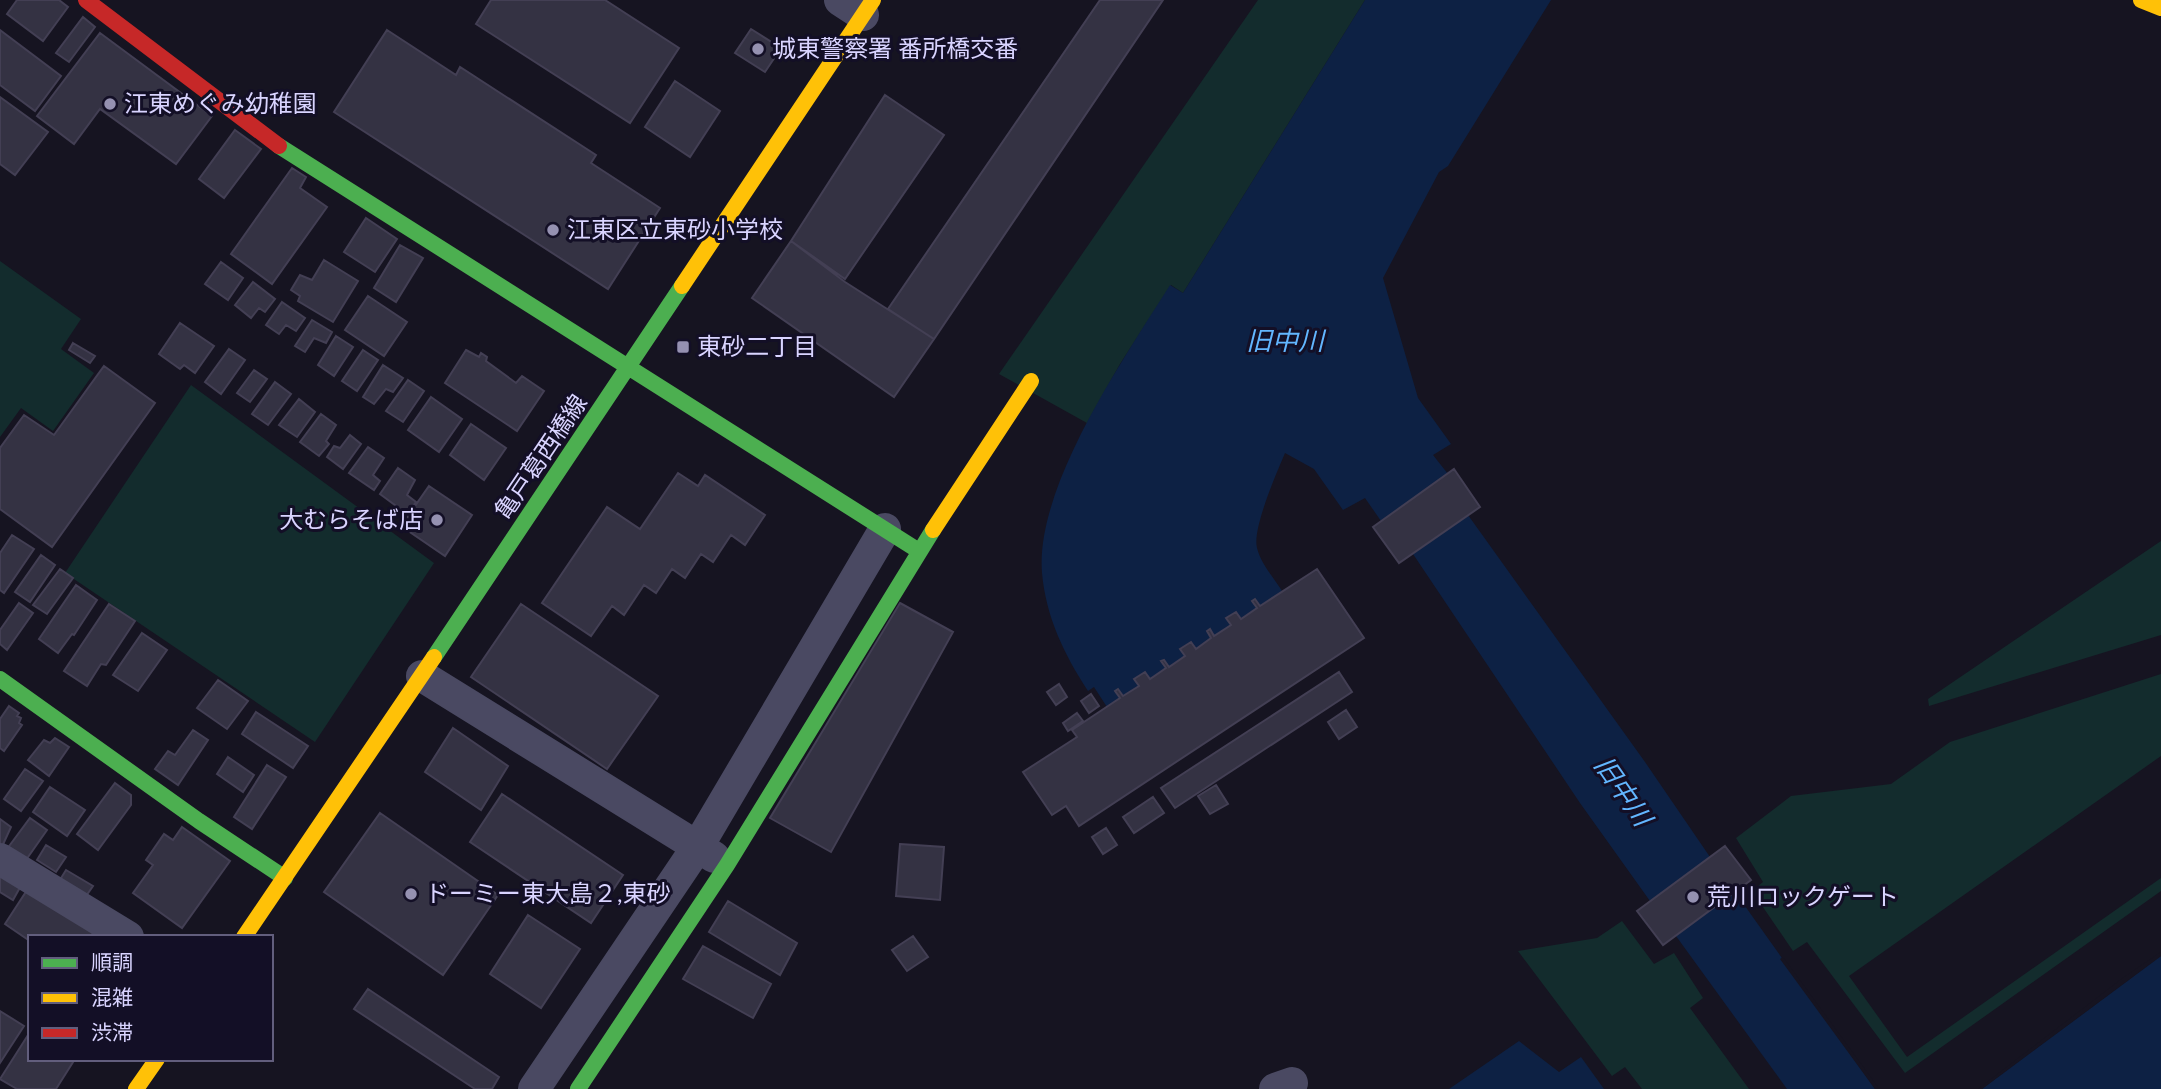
<svg xmlns="http://www.w3.org/2000/svg" width="2161" height="1089" font-family="Lato,'Noto Sans JP',sans-serif">
  <rect width="100%" height="100%" fill="#161421"/>
  <path fill="#132c2d" d="M1258,0h107l-182,293 -12,-8 -51,79 -33,59 -88,-49z
    M0,261l81,58 -20,30 33,24 -41,58 -32,-23 -21,29z
    M191,385l243,178 -119,179 -250,-169z
    M2161,541v94l-232,71 -1,-7z
    M2161,674v82l-312,220 58,81 254,-179v13l-256,182 -98,-131 -14,9 -41,-60 11,-9 -27,-44 55,-42 100,-12 59,-42z
    M1622,921l32,43 20,-11 29,45 -13,10 59,81h-107l-17,-22 -13,9 -94,-125 79,-13z"/>
  <path fill="#0d2144" d="M1365,0h186l-103,166 -9,6 -56,106 35,120 33,46 -18,11 15,19 -67,47 -16,-23 -22,12 -29,-41 -29,-16c-8,19 -33,76 -28,95 4,16 17,30 25,43l-22,15 -5,-7 -3,2 5,7 -16,11 -5,-7 -10,6 5,7 -17,11 -4,-6 -3,1 4,7 -15,11 -5,-7 -11,6 5,8 -16,11 -5,-7 -2,1 4,7 -16,11h-16l5,7 -32,21 -13,-20 -6,4c-24,-37 -42,-74 -46,-118 -7,-87 83,-216 128,-288l13,8z
    M1468,515l177,247 65,95 -60,44 -70,-98 -167,-249z
    M1735,892l140,197h-88l-111,-153z
    M2161,956v133h-179z
    M1519,1041l40,31 22,-15 23,32h-155z"/>
  <path fill="#161421" d="M2161,952v4l-179,133h-4l146,-112z
    M1783,957l95,130v2h-3l-95,-130z"/>
  <path fill="#343243" stroke="#433f54" stroke-width="2" d="M17,0h42l9,7 -25,34 -36,-27z
    M491,0h114l74,48 -49,75 -154,-99z
    M1100,0h63l-229,339 -46,-30z
    M83,17l12,10 -26,35 -13,-9z
    M751,29l30,19 -16,24 -30,-19z
    M0,30l61,46 -26,35 -35,-26z
    M387,30l69,45 4,-8 136,88 -5,8 69,45 -52,81 -274,-177z
    M100,33l112,83 -36,48 -76,-55 -26,35 -37,-28z
    M675,81l45,30 -30,46 -45,-30z
    M885,95l59,40 -99,144 -54,-38z
    M0,97l48,35 -33,43 -15,-11z
    M235,130l26,19 -37,49 -25,-19z
    M292,168l14,9 -6,11 27,19 -55,77 -41,-30z
    M366,218l31,21 -22,33 -31,-20z
    M791,241l54,41 89,57 -40,58 -142,-99z
    M400,245l23,13 -27,44 -22,-14z
    M324,260l34,21 -25,41 -35,-21 2,-5 -9,-6 9,-15 12,5z
    M221,262l22,16 -15,22 -23,-16z
    M253,282l22,17 -10,13 -6,-4 -8,10 -16,-13z
    M368,296l39,26 -23,34 -39,-26z
    M282,302l23,16 -9,13 -10,-6 -7,9 -13,-9z
    M312,320l20,12 -6,11 -12,-5 -9,14 -10,-6z
    M180,323l34,23 -19,27 -11,-8 -4,4 -21,-15z
    M336,336l17,11 -19,29 -16,-11z
    M73,343l22,13 -5,7 -21,-13z
    M229,349l16,11 -24,34 -16,-12z
    M363,350l15,10 -21,31 -15,-10z
    M466,350l13,7 2,-4 6,4 -1,4 30,22 6,-7 22,15 -27,40 -72,-48z
    M383,365l20,13 -10,14 -7,-3 -12,15 -11,-7z
    M104,366l51,37 -103,144 -52,-38v-61l24,-33 30,20z
    M254,370l13,9 -17,23 -13,-9z
    M408,380l16,11 -21,31 -17,-11z
    M275,382l16,12 -23,31 -16,-11z
    M431,397l31,22 -23,33 -31,-22z
    M299,399l16,13 -18,25 -18,-12z
    M321,414l15,11 -10,16 3,3 -10,12 -19,-14z
    M471,424l35,24 -22,32 -34,-25z
    M350,435l11,9 -18,25 -16,-12 7,-11 6,2z
    M368,447l16,11 -11,17 7,6 -6,9 -25,-17z
    M398,468l17,12 -8,15 9,7 -9,12 -27,-20z
    M1454,469l26,38 -81,56 -26,-36z
    M678,473l20,13 7,-11 60,40 -20,30 -14,-10 -18,27 -12,-8 -16,24 -13,-9 -16,24 -12,-8 -20,30 -12,-9 -21,30 -49,-33 65,-96 33,22z
    M429,486l43,29 -27,41 -44,-30z
    M12,535l22,14 -30,44 -4,-3v-37z
    M41,555l14,10 -25,37 -15,-10z
    M60,569l13,9 -26,36 -14,-9z
    M1317,569l47,69 -285,188 -13,-20 -14,9 -29,-43 54,-35 -5,-7 48,-32 -5,-7 3,-2 5,7 16,-10 -5,-7 11,-7 5,7 16,-11 -5,-7 3,-1 5,7 16,-11 -5,-7 11,-7 5,7 15,-11 -4,-7 3,-2 4,7 17,-11 -5,-7 10,-6 5,7 16,-11 -5,-7 3,-2 5,7z
    M76,585l21,15 -23,35 -2,-1 -14,19 -19,-14z
    M19,603l14,10 -26,37 -7,-6v-14z
    M900,603l53,29 -122,220 -61,-34z
    M109,604l26,17 -29,44 -5,-1 -14,22 -23,-15z
    M521,604l137,92 -51,73 -136,-92z
    M142,633l25,17 -29,41 -25,-16z
    M1339,672l13,20 -177,116 -14,-20z
    M218,680l30,21 -21,28 -30,-21z
    M1059,684l8,13 -11,8 -9,-13z
    M1091,694l8,12 -10,7 -8,-12z
    M9,706l10,7 -2,3 4,2 -2,5 3,2 -18,26 -4,-3v-29z
    M1346,710l11,17 -18,12 -11,-17z
    M256,712l52,34 -15,22 -51,-34z
    M1077,713l6,8 -15,10 -5,-8z
    M453,728l55,38 -27,44 -56,-38z
    M193,730l15,10 -30,45 -23,-16 13,-18 7,4z
    M55,738l14,9 -20,29 -21,-16 16,-20 6,3z
    M228,757l26,18 -11,17 -26,-18z
    M267,765l19,12 -34,52 -18,-12z
    M25,769l18,12 -22,30 -17,-12z
    M115,783l16,12v10l-33,45 -21,-16z
    M1216,785l12,19 -18,10 -12,-18z
    M50,787l35,23 -18,26 -34,-24z
    M502,794l121,81 -32,48 -121,-81z
    M1153,797l11,16 -30,20 -11,-16z
    M380,813l118,82 -55,80 -119,-83z
    M30,818l17,12 -26,37 -17,-14z
    M0,819l11,8 -11,24z
    M182,827l48,34 -48,67 -49,-35 20,-28 -7,-5 18,-26 9,6z
    M1106,828l11,17 -14,9 -11,-17z
    M900,844l44,3 -4,53 -44,-4z
    M46,845l20,12 -10,15 -19,-12z
    M1725,846l26,34 -88,65 -26,-34z
    M0,867l23,15 -10,18 -13,-8z
    M66,870l27,16 -9,13 -26,-16z
    M31,884l64,46 -5,7h-60v4l-25,-17z
    M728,901l69,42 -17,32 -71,-43z
    M528,915l52,34 -39,59 -51,-34z
    M913,936l15,21 -21,14 -15,-21z
    M703,946l68,38 -18,34 -70,-39z
    M368,989l131,88 -7,12h-17l-121,-80z
    M0,1011l24,15 -24,37z
    M30,1032v27h45l-19,30h-39l-17,-10z"/>
  <g fill="none" stroke-linecap="round" stroke-linejoin="round">
    <path stroke="#4a4962" stroke-width="32" d="M840,0l23,15
      M422,676l292,181
      M0,859l128,78
      M534,1089l164,-243 187,-317
      M1275,1089l17,-6"/>
    <path stroke="#4caf50" stroke-width="16" d="M279,146l640,405
      M434,657l248,-371
      M0,679l199,142 86,57
      M578,1089l149,-224 206,-335"/>
    <path stroke="#ffc107" stroke-width="16" d="M2141,0l20,8
      M682,286l191,-286
      M933,530l98,-149
      M244,937l190,-280
      M136,1089l21,-30"/>
    <path stroke="#c62828" stroke-width="16" d="M86,0l193,146"/>
  </g>
  <g fill="#9591b1" stroke="#130f26" stroke-width="2.5">
    <circle cx="758" cy="49" r="7"/>
    <circle cx="110" cy="104" r="7"/>
    <circle cx="553" cy="230" r="7"/>
    <rect x="676" y="340" width="14" height="14" rx="3.5"/>
    <circle cx="437" cy="520" r="7"/>
    <circle cx="411" cy="894" r="7"/>
    <circle cx="1693" cy="897" r="7"/>
  </g>
  <g text-anchor="middle" stroke-width="6" stroke-linejoin="round" paint-order="stroke">
    <g font-size="24" fill="#d9d4ff" stroke="#130f26" text-anchor="start">
      <text x="772" y="57">城東警察署 番所橋交番</text>
      <text x="124" y="112">江東めぐみ幼稚園</text>
      <text x="567" y="238">江東区立東砂小学校</text>
      <text x="697" y="355">東砂二丁目</text>
      <text x="423" y="528" text-anchor="end">大むらそば店</text>
      <text x="425" y="902">ドーミー東大島２,東砂</text>
      <text x="1707" y="905">荒川ロックゲート</text>
    </g>
    <g font-size="24" fill="#d9d4ff" stroke="#130f26">
      <text transform="translate(541 457) rotate(-56)" y="8">亀戸葛西橋線</text>
    </g>
    <g font-size="26" font-style="italic" fill="#62b6ff" stroke="#130f26">
      <text x="1285" y="350">旧中川</text>
      <text transform="translate(1623 791) rotate(55)" y="9">旧中川</text>
    </g>
  </g>
  <rect x="28" y="935" width="245" height="126" fill="#130f26" stroke="#625e7d" stroke-width="2"/>
  <rect x="42" y="958" width="35" height="10" fill="#4caf50" stroke="#625e7d" stroke-width="2"/>
  <text x="91" y="970" font-size="21" fill="#d9d4ff">順調</text>
  <rect x="42" y="993" width="35" height="10" fill="#ffc107" stroke="#625e7d" stroke-width="2"/>
  <text x="91" y="1005" font-size="21" fill="#d9d4ff">混雑</text>
  <rect x="42" y="1028" width="35" height="10" fill="#c62828" stroke="#625e7d" stroke-width="2"/>
  <text x="91" y="1040" font-size="21" fill="#d9d4ff">渋滞</text>
</svg>
